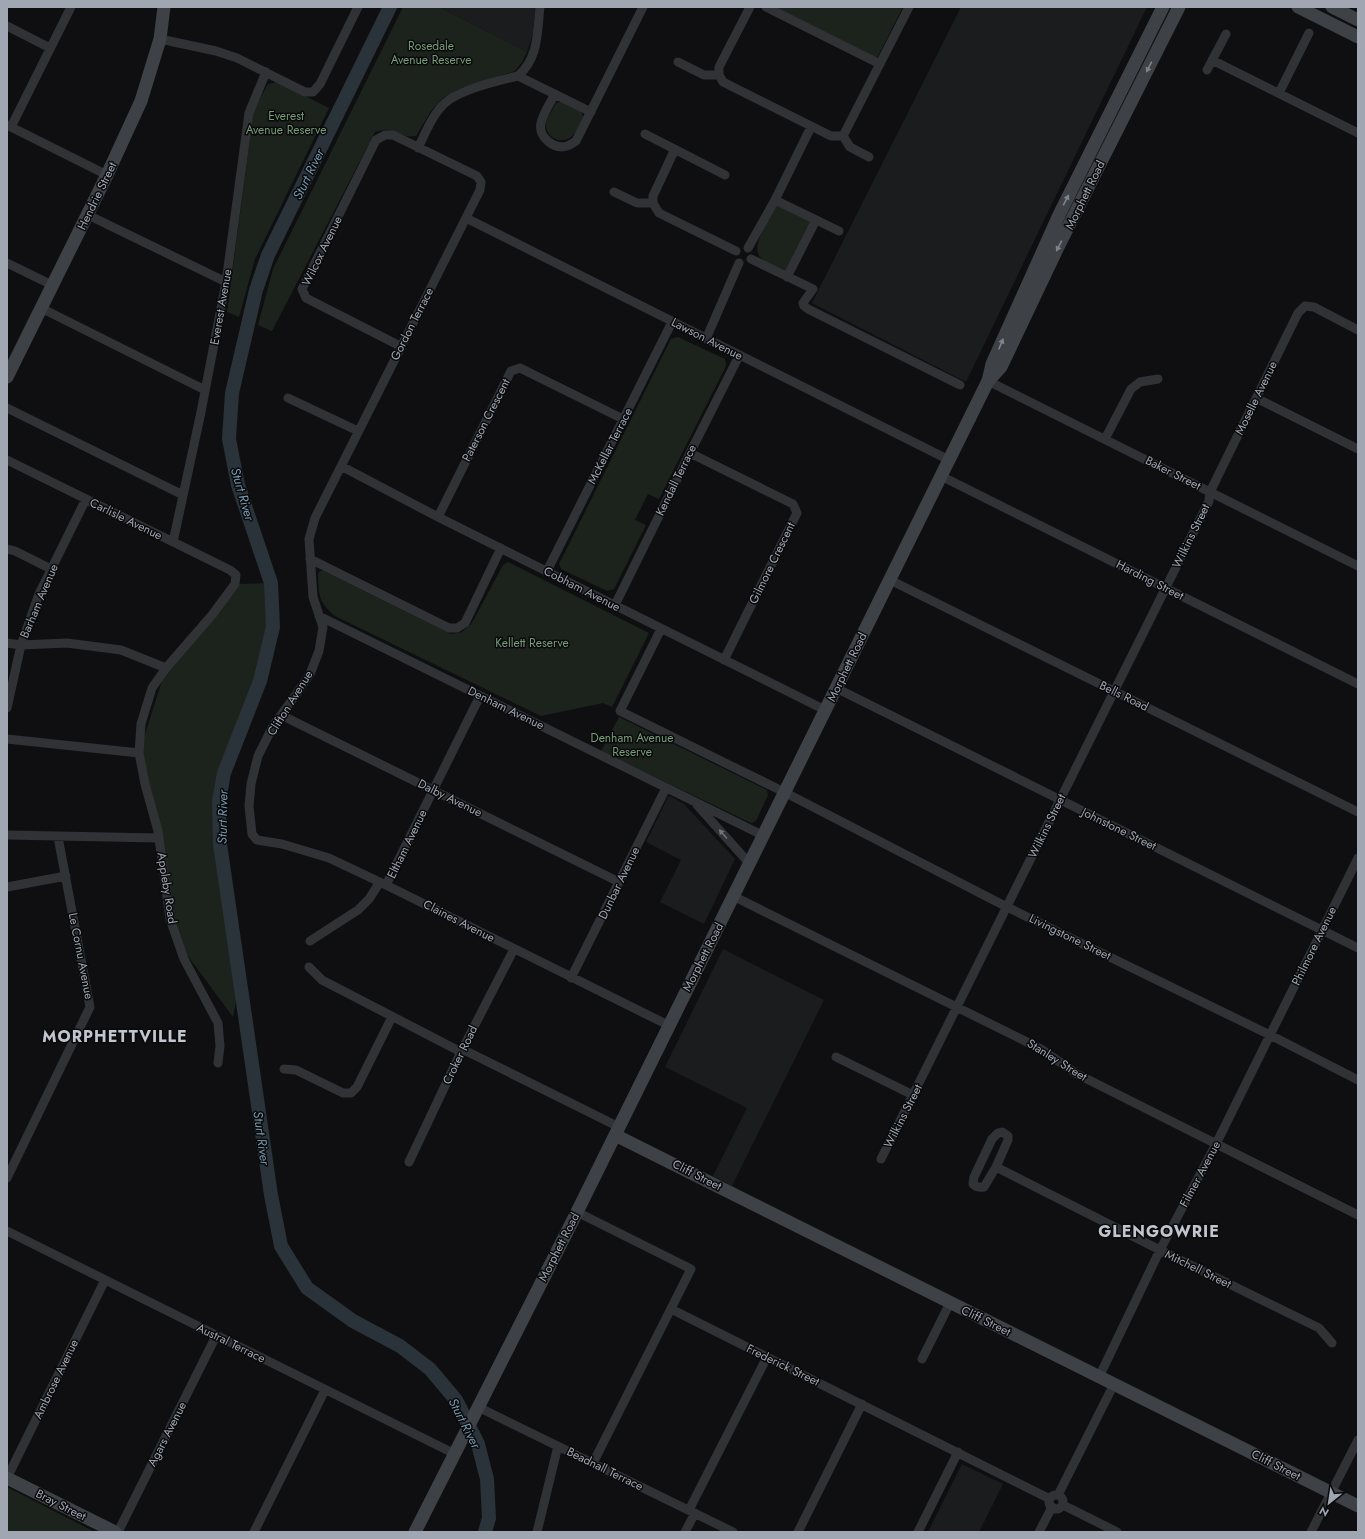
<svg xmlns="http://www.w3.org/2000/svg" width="1365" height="1539" font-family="Jost,sans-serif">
  <rect width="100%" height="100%" fill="#0f0f11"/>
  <path fill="#1b1c1e" d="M439,7h96l-2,26 -6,19z
    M961,7h186l-181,375 -154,-79z
    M670,796l14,8 51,55 -31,65 -44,-22 21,-42 -35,-18 22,-45z
    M723,949l101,51 -92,186 -19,-10 34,-68 -82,-41z
    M962,1464l41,20 -24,48h-51z"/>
  <path fill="#1c231c" d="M403,7h36l88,45 -5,10 -7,9 -56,18 -16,9 -12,13 -15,25c-3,0 -7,1 -10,0 -15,-3 -12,-10 -31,-4l-103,199 -14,-6 15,-56z
    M770,7h133l-27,53z
    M277,82l52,26 -74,151 -16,58 -12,-5 27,-203 14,-25z
    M563,101l18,9 2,7c-3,6 -6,15 -11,19 -9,9 -25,3 -26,-10 -1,-7 7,-16 10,-23z
    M776,204l35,17 -25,50c-7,-4 -19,-7 -25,-13 -12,-11 10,-42 15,-54z
    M678,337l47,22 1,7 -67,133 -11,-5 -13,26 11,5 -32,64 -7,2 -46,-22 -2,-5 112,-225z
    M508,562l141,71 -37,74 -9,-4 -62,13 -206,-100c-17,-14 -16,-21 -17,-42l2,-3h4l127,63 11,-2 10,-9 31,-58z
    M271,583l2,44 -13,54 -36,92 -5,28 1,43 20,136 -7,37 -54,-73 -40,-191 27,-85 69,-84z
    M619,717l148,73 1,5 -12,26 -5,2 -150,-72z
    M7,1487l88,45h-88z"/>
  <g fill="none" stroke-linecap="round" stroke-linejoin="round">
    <path stroke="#293339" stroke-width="14" d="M390,7l-122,248 -12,35 -24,103 -3,46 9,46 33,98 2,44 -13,54 -36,92 -5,28 1,43 51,351 10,51 26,42 46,33 47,25 30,23 26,31 22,44 9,35 2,39 -4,14"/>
    <path stroke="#303236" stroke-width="9" d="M750,7l-31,60v8l4,7 108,54h12l66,-129
      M766,7l114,57
      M7,26l43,22
      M160,39l56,12 21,7 68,34h8l7,-8 38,-77
      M1212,60l146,73
      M678,62l26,13h15
      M1207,70l19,-36
      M518,76l73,36
      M1279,93l30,-60
      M555,94c-5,9 -12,20 -14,29 -3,14 13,27 26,23 3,-1 6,-3 9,-5l67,-134
      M7,125l100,50
      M11,127l60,-120
      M645,134l80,41
      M843,136l7,11 19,10
      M418,148c8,-16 14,-33 27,-45 14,-13 55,-23 73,-27 21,-18 19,-44 22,-69
      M614,192l23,11h16l6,10 77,38
      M775,200l64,31
      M653,203v-7l22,-47
      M88,215l138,67
      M466,218l483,242
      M748,248l27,-48 36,-73
      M751,259l62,30 -10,14 1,3 4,3 152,76
      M7,263l45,22
      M787,277l29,-57
      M41,308l164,82
      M706,339l33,-76
      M400,346l-94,-48 -4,-9 74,-149 9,-5h8l84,41 4,6 -1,8 -165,328 -6,21 4,58 10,30 -4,24 -9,23 -15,22 -22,30 -15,30 -7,28 -2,22 3,28 5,6 25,4 47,14 57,27 282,140
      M988,381l370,185
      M288,398l70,33
      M1256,398l102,51
      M7,408l176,87
      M1105,439l26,-50 9,-7 18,-3
      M690,453l103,51 4,9 -73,147
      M7,460l223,110 6,5 -1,9 -23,31 -46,53 -14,20 -11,36 -2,29 6,31 13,47 12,88 14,40 34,64 2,23 -2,17
      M341,466l97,51 387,193
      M941,476l417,208
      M438,517l73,-146 9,-3 103,51
      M173,542l28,-130 25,-130 23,-169 17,-41
      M7,549l8,2 36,18
      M310,559l139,69h8l8,-5 36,-75
      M547,571l125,-249
      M890,580l468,232
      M615,605l75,-152 49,-97
      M319,616l443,219
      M661,629l-41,82 164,81 223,115 263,128 88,45
      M7,643l14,2 46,-2 54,7 45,18
      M836,688l522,260
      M7,708l14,-63 18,-51 47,-95
      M281,715l338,167
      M7,739l132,14
      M697,805l52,58
      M7,835l152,3
      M386,885l94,-189
      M7,887l59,-11
      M733,896l308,153 36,25 281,141
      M310,941l48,-31 11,-11 11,-17
      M309,967l13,13 139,72
      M571,978l95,-190
      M462,1049l157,78
      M836,1057l77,38
      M284,1069l12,1 47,23h8l6,-6 35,-70
      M1002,1132l6,4v4l-12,27 -12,20c-5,1 -8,0 -11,-3l1,-7 18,-38 6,-6z
      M881,1159l328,-658 1,-9 88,-179 7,-7 9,1 44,23
      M409,1162l52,-110 53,-103
      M996,1167l164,83 159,78 13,15
      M7,1178l83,-171 -32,-170
      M577,1212l114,57 -98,194
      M7,1231l448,223
      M671,1309l379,190
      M922,1359l28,-56
      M1099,1377l61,-127 56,-106 142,-286
      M478,1407l255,125
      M7,1478l98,-198
      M1049 1502a7 7 0 1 1 14 0a7 7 0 1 1-14 0Z
      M1058,1495l56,-111
      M1063,1505l54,27
      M689,1510l78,-153
      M118,1532l98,-196
      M254,1532l71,-142
      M537,1532l21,-86
      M685,1532l10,-19
      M798,1532l64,-128
      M918,1532l40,-80
      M1039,1532l13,-25
      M1311,1532l47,-92"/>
    <path stroke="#3e4146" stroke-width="13" d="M1298,7l60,30
      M1332,7l26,13
      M7,377l100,-202 34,-74 19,-62 4,-32
      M988,381l13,-14 58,-122 120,-238
      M615,1135l743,371
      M7,1478l108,54
      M415,1532l162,-320 411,-831 4,-17 67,-149 104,-208"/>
  </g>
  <defs><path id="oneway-solid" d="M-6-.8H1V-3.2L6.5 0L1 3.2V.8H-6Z"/></defs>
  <g fill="#7e838c">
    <use href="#oneway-solid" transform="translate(1149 67) rotate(117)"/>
    <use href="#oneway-solid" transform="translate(1066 200) rotate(-63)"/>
    <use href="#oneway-solid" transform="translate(1059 246) rotate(117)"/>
    <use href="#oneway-solid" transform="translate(1001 344) rotate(-67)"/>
  </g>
  <use fill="#6e727a" href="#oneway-solid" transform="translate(723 834) rotate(-131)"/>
  <g text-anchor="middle" stroke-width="3" stroke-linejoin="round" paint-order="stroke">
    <g font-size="12" fill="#779d77" stroke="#0a0a0c">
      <text x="431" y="50">Rosedale<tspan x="431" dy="14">Avenue Reserve</tspan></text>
      <text x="286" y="120">Everest<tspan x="286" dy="14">Avenue Reserve</tspan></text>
      <text x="532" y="647">Kellett Reserve</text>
      <text x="632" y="742">Denham Avenue<tspan x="632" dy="14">Reserve</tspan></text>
    </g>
    <g font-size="12" fill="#a0a7b2" stroke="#0a0a0c">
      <text transform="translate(1085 195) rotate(-64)" y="4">Morphett Road</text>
      <text transform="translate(97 196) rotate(-64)" y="4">Hendrie Street</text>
      <text transform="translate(322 251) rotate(-64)" y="4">Wilcox Avenue</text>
      <text transform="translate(221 307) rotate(-80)" y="4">Everest Avenue</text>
      <text transform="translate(412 324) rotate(-63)" y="4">Gordon Terrace</text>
      <text transform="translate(707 339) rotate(27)" y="4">Lawson Avenue</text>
      <text transform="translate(1256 398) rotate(-64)" y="4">Moselle Avenue</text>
      <text transform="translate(486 420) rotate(-63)" y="4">Paterson Crescent</text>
      <text transform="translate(610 446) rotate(-63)" y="4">McKellar Terrace</text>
      <text transform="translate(1173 473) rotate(27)" y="4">Baker Street</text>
      <text transform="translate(676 480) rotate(-64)" y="4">Kendall Terrace</text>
      <text transform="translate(126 519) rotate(26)" y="4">Carlisle Avenue</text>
      <text transform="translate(1191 536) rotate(-64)" y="4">Wilkins Street</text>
      <text transform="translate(772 563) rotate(-64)" y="4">Gilmore Crescent</text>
      <text transform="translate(1150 580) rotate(27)" y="4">Harding Street</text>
      <text transform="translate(582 589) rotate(27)" y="4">Cobham Avenue</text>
      <text transform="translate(39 601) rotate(-67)" y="4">Barham Avenue</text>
      <text transform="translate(847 667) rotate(-64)" y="4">Morphett Road</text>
      <text transform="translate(1124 696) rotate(26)" y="4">Bells Road</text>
      <text transform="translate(290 703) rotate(-58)" y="4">Clifton Avenue</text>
      <text transform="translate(506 708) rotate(26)" y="4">Denham Avenue</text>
      <text transform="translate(450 798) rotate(26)" y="4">Dalby Avenue</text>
      <text transform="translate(1047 826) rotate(-64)" y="4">Wilkins Street</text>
      <text transform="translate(1119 829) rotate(26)" y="4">Johnstone Street</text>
      <text transform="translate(407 844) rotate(-64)" y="4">Eltham Avenue</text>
      <text transform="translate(619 883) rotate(-64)" y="4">Dunbar Avenue</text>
      <text transform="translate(167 888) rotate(81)" y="4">Appleby Road</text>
      <text transform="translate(459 921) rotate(27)" y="4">Claines Avenue</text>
      <text transform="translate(1070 937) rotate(26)" y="4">Livingstone Street</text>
      <text transform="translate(1314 946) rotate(-64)" y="4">Philmore Avenue</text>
      <text transform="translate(81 956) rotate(79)" y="4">Le Cornu Avenue</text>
      <text transform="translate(703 957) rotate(-63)" y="4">Morphett Road</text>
      <text transform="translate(460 1055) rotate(-64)" y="4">Croker Road</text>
      <text transform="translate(1057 1060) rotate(32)" y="4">Stanley Street</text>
      <text transform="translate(903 1116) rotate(-63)" y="4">Wilkins Street</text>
      <text transform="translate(1200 1174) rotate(-62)" y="4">Filmer Avenue</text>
      <text transform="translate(697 1175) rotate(27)" y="4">Cliff Street</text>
      <text transform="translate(559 1247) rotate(-63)" y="4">Morphett Road</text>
      <text transform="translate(1198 1269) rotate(26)" y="4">Mitchell Street</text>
      <text transform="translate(986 1321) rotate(26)" y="4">Cliff Street</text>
      <text transform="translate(231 1343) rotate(26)" y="4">Austral Terrace</text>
      <text transform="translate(783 1365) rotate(26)" y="4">Frederick Street</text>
      <text transform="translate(56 1379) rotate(-64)" y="4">Ambrose Avenue</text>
      <text transform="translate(167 1434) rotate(-63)" y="4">Agars Avenue</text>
      <text transform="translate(1276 1465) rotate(27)" y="4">Cliff Street</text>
      <text transform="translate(605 1469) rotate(26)" y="4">Beadnall Terrace</text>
      <text transform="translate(61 1505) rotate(27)" y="4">Bray Street</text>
    </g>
    <g font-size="13" font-style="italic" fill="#7698ae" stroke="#0a0a0c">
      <text transform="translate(308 174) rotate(-64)" y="5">Sturt River</text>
      <text transform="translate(243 494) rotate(74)" y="5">Sturt River</text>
      <text transform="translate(222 817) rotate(-89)" y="5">Sturt River</text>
      <text transform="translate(262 1138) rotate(82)" y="5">Sturt River</text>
      <text transform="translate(465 1423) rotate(63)" y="5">Sturt River</text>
    </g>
    <g font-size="16" font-weight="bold" letter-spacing="1" fill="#c1c6ce" stroke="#0a0a0c">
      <text x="115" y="1042">MORPHETTVILLE</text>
      <text x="1159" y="1237">GLENGOWRIE</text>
    </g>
  </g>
  <rect width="1365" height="1539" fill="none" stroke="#a0a7b2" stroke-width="16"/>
  <g transform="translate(1329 1503) rotate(210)" stroke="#0a0a0c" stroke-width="3" paint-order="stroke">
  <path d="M0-3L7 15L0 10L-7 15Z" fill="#a0a7b2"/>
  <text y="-6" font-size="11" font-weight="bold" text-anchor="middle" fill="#a0a7b2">N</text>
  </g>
</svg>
